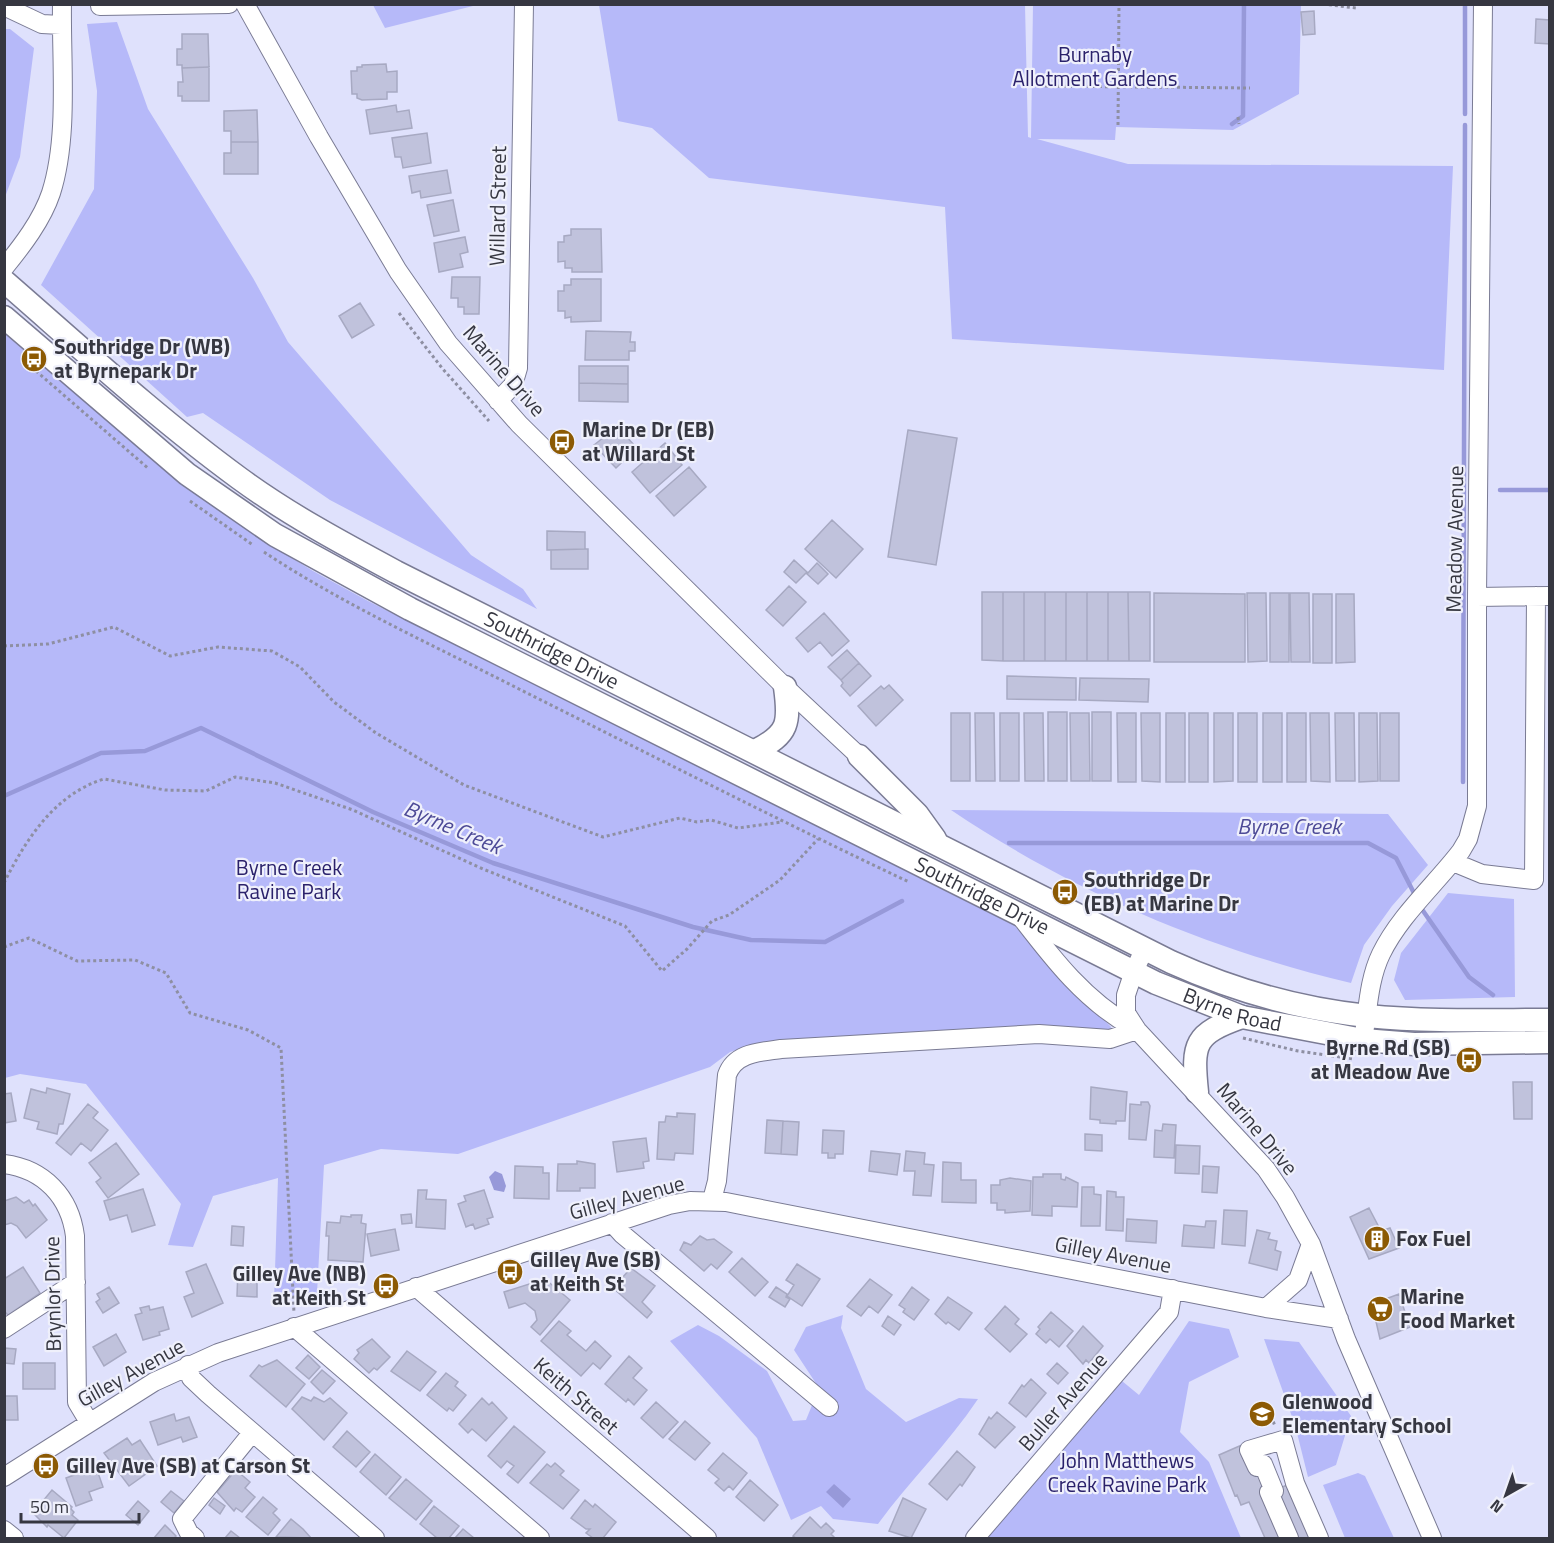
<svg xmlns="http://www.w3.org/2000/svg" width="1554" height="1543" font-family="'Titillium Web',sans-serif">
  <rect width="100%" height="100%" fill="#dfe1fc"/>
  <path fill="#b6b9f9" d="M373,5h104l-92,23z
    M599,5h426l3,132 3,1 2,-133h268l-2,89 -66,36 -117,-3 -1,13 -78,-1 91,25 325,2 -9,204 -492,-31 -7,-132 -236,-29 -57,-50 -34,-7z
    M117,22l31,87 105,169 35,64 183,213 52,34 14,20 -207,-109 -127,-87 -16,4 -146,-132 53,-96 3,-98 -10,-67z
    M4,29h6l24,19 -14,109 -15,40z
    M4,333l166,142 83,59 60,37 55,30 645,323 98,103 -1,4 -367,17 -13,4 -20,15 -252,87 -77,-5 -57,16 -7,128 -43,8 4,-123 -65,18 -20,51 -25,-2 13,-41 -95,-120 -66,-10 -15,4z
    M951,810l437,4 40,51 -36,41 -28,39 -13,38c-143,-34 -278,-91 -400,-173z
    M1448,893l66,6 1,98 -110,3 -11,-20 7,-27z
    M843,1315l-2,13 25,61 40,33 53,-24 19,1c-30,45 -68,81 -100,125l-45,-5 -12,-13 -30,14 -34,-82 -87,-97 28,-16 21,11 48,35 26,50 13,-1 13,-32 -25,-38 12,-23z
    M1189,1321l40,8 10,28 -50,25 -9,50 29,30 32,76h-257l138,-157 17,14z
    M1264,1339l35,3 52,74 -15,49 -28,12 -13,-52z
    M1358,1473l7,3 29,62h-49l-22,-53z"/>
  <path fill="#9799d9" d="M495,1171l7,3 4,12 -2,6 -10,-2 -5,-13z
    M834,1484l17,15 -8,9 -17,-16z"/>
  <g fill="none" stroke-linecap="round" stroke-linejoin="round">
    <path stroke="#9799d9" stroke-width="4.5" d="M1465,114v-110
      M1232,124l11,-8 1,-112
      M1500,490h50
      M1463,782l2,-657
      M4,796l97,-43 44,-2 56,-23 172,84 120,51 200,64 58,13 74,2 77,-41
      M1009,843h359l28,15 20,39
      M1419,905l50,72 24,18"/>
  </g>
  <path fill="#c0c2dc" stroke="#a7a9c2" stroke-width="1.5" d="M1314,11l1,23 -12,1 -2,-23z
    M1536,19l14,1v24l-15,-1z
    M182,34h26l1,33 -27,1v-3h-5v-16h5z
    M386,64l1,8 10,-1v21h-10v7l-25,1 -5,-2v-4h-5l-1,-23h6v-4h5v-2z
    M209,67v34h-27v-5h-4v-14h5l-1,-14z
    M396,105l1,7 12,-2 3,18 -42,6 -4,-24z
    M257,110l1,32h-27v-11h-7v-20z
    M427,133l4,30 -28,5 -2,-11h-6l-3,-19z
    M231,142h27v32h-34v-21h7z
    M447,170l4,23 -30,5 -1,-7 -8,2 -3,-17z
    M453,200l6,31 -25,5 -7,-31z
    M571,229h30l1,43h-30v-4h-7v-7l-7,1v-20h6v-6l7,-1z
    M465,237l3,15 -8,2 3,13 -24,5 -5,-29z
    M452,277h28l-1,37h-15v-7h-6v-9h-7z
    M571,279h30v42l-30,1v-5l-6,1v-7h-7v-20h6v-6h7z
    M360,303l14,22 -22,13 -13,-22z
    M586,331l45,1 -1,10h5v9h-6v9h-44z
    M579,366h49v18l-49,-1z
    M579,383l49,1v18l-49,-1z
    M617,427l20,21 -21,20 -22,-23z
    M908,430l49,8 -21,127 -48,-8z
    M665,443l17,22 -32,28 -18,-21z
    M689,467l17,20 -32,29 -18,-20z
    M832,520l31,29 -27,29 -31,-29z
    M547,531l38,1v17l-38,1z
    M585,549h3v20h-37v-19z
    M794,560l13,12 -11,11 -12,-11z
    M817,563l11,11 -10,10 -11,-10z
    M789,586l17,16 -23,24 -17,-16z
    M982,592h21v69l-21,-1z
    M1003,592h21v69h-21z
    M1024,592h21v69h-21z
    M1045,592h21v69h-21z
    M1066,592h21v69h-21z
    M1087,592h21v69h-21z
    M1108,592h20l1,69h-21z
    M1128,592h22v69h-21z
    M1154,593l91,1v68h-91z
    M1247,593h19l1,68 -19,1z
    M1270,593h19v69h-19z
    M1290,593h19l1,69h-19z
    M1313,594h19v69h-19z
    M1336,594h18l1,68 -19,1z
    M824,613l25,28 -17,15 -12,-14 -12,10 -12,-14z
    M847,650l12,13 -18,17 -13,-13z
    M859,663l12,13 -21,20 -9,-10 2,-3 -2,-3z
    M1007,676l69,2v22l-69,-1z
    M1080,678l69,1 -1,23 -69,-2z
    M889,685l14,15 -27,26 -18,-20 23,-20 3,3z
    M1048,712h19v69h-19z
    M1092,712h19v69h-19z
    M951,713h19v68h-19z
    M975,713h19l1,68h-19z
    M1000,713h19v68h-19z
    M1024,713h19l1,68h-19z
    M1070,713h19l1,68h-19z
    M1117,713h19v69h-18z
    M1141,713h19v69l-18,-1z
    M1166,713h19v69h-19z
    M1189,713h19v69h-19z
    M1214,713h19v68l-19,1z
    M1238,713h19v69h-19z
    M1263,713h19v69h-19z
    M1287,713h19v69h-19z
    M1310,713h19l1,69 -19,-1z
    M1335,713h19l1,68h-19z
    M1359,713h18l1,68 -19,1z
    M1380,713h19v68h-19z
    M1550,715v144h-1z
    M1513,1082h19v37h-18z
    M1091,1087l36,5 -2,29h-9v3l-16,-1v-3l-10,-1z
    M47,1088l23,6 -7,30h-4l-2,10 -20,-5 2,-7 -15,-4 7,-29 15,4z
    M11,1093l5,28 -12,2v-29z
    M1141,1102h7l2,4 -4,34 -17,-1 1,-35 11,1z
    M88,1104l10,8 -5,6 15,12 -17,21 -10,-8 -10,12 -15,-12z
    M677,1113l18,1 -2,40 -18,-1 -1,7 -17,-1 2,-37h6l1,-6 11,1z
    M767,1120l16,1 -2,33 -16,-1z
    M783,1121l16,1 -2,33 -16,-1z
    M1163,1124l13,1 -2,33 -20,-1 1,-27 7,1z
    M823,1130l21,1 -1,23h-8v4h-7v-5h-6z
    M1085,1134l17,1v16l-17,-1z
    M646,1138l3,23 -6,1 1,6 -27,4 -4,-30z
    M116,1143l23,31 -31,24 -12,-16 5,-4 -12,-15z
    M1176,1145l24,1 -1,28 -24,-1z
    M871,1151l29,3 -3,21 -28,-4z
    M906,1151l19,2 -1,11 10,1 -3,31 -18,-1 2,-24h-11z
    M577,1161l18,3v24h-15v3h-23l1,-27h19z
    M943,1162l18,1v17h15v23l-34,-1z
    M515,1166l28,1v6h6v26l-35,-1z
    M1203,1166l16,1 -2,26 -15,-1z
    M1043,1174h18v5l4,1 1,-3 12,6 -1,24 -25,-1v10l-20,-1 1,-38h10z
    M1010,1178l21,3 -1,30 -25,2v-3h-8v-7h-6v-18h9v-5z
    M1082,1187h12v7l7,1 -1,31h-19z
    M143,1189l12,36 -23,7 -5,-17 -17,5 -6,-19z
    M418,1190h9l-1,9 20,1 -1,29 -29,-2z
    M484,1190l9,27 -6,2 2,5 -14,5 -2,-5 -7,3 -8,-23 8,-3 -2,-5z
    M1107,1191l9,1v5h8l-1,34 -17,-1z
    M16,1197l8,6 5,-3 4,6 2,-2 12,16 -21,18 -9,-12 -6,-3 -7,2v-24z
    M1369,1208l12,23 9,-3 9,20 -30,11 -19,-42z
    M1224,1210l23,1 -2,35 -23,-2z
    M411,1214l1,9 -10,1 -1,-9z
    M351,1215h11l-1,8 5,1 -3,38 -35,-2 1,-24h-3l1,-14 13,1 1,-7 10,1z
    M1127,1219l30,2 -1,22 -30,-2z
    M1206,1221h10l-2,27 -32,-2 2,-21 21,2z
    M232,1226l12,1 -1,19 -12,-1z
    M395,1229l4,21 -28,6 -4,-22z
    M1257,1230l13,3 -2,6 9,2 -2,9 6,2 -4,18 -28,-7z
    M700,1236l7,4 7,-1 18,13 -15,17 -6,-5 -7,7 -24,-21 4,-8 7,3z
    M742,1258l26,24 -13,14 -26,-24z
    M206,1264l17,39 -31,14 -8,-20 10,-4 -8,-21z
    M797,1264l23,15 -18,27 -15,-10 7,-11 -8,-5z
    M241,1265l12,1v3l4,1v27l-20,-1 1,-27z
    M23,1267l17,26 -32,22 -4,-4v-32z
    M631,1268l24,18 -13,16 10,10 -5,6 -34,-30z
    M545,1279l25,21 -30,35 -9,-8 6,-7 -2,-9 -10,-8 -16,5 -5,-16z
    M870,1279l22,16 -14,18 -9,-7 -8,10 -14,-10z
    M109,1287l10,16 -16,10 -7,-11 4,-3 -3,-5z
    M776,1287l11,7 -1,3 4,2 -5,8 -16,-10z
    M912,1287l17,13 -15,20 -11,-8 2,-3 -6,-4z
    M1399,1294l11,33 -30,12 -8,-35z
    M948,1297l24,16 -13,17 -11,-8 -2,2 -11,-10z
    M149,1306l1,4 13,-3 6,22 -10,3 1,3 -17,5 -8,-25 7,-2 -2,-5z
    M1005,1306l14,13 -4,5 12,10 -17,18 -25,-23z
    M1051,1312l22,19 -14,16 -9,-8 -4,4 -10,-9 4,-5 -2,-2z
    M888,1316l13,9 -7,10 -12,-9z
    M559,1321l12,10 -4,4 19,16 9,-10 16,15 -11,13 -7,-6 -12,13 -40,-35z
    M1083,1326l20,20 -14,17 -3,-3 -3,4 -16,-18z
    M116,1334l10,18 -22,14 -11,-19z
    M372,1339l18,18 -13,13 -3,-2 -5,5 -15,-14 5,-6 -2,-3z
    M4,1348l12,1 -2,15 -10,-1z
    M407,1351l29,21 -16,19 -29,-20z
    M308,1355l12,12 -11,12 -13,-11z
    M629,1356l13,12 -9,10 14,12 -13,15 -6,-6 -2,3 -21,-18z
    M277,1360l28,24 -19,23 -36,-31 9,-11 3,2z
    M23,1363h32v26h-32z
    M1057,1363l11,10 -10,11 -11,-10z
    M322,1370l13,11 -12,13 -12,-12z
    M446,1373l12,9 -3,4 11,9 -13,16 -4,-3 -2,3 -20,-16z
    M1031,1379l15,14 -20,24 -17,-14 13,-18 2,2z
    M4,1396h13l1,24h-14z
    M302,1397l9,4 3,-4 10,5 6,-4 17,15 -23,27 -32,-31z
    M482,1398l7,7 3,-3 15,16 -21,23 -14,-12 -4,4 -9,-9z
    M656,1402l22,20 -15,16 -22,-20z
    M997,1412l18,15 -20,21 -16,-14 10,-17 2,2z
    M174,1414l2,7 13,-4 8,20 -14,5 -2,-5 -23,8 -8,-23z
    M685,1421l25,22 -15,17 -26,-21z
    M514,1426l31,26 -27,31 -11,-9 7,-8 -7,-5 -6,7 -13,-12z
    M347,1431l23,21 -14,15 -23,-20z
    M127,1438l5,7 8,-5 17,26 -28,20 -25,-33z
    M1244,1444l45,94h-24l-16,-36 -8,3 -4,-10 -2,1 -16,-41z
    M957,1451l18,16 -13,19 -2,-2 -13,16 -18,-16z
    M723,1453l24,20 -14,17 -4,-4 -5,5 -9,-8 4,-4 -11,-9z
    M375,1454l26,23 -15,18 -26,-23z
    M555,1463l9,8 -4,4 19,15 -16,19 -33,-26 17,-19 4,3z
    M96,1467l7,20 -14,5 3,8 -16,6 -10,-28z
    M236,1470l14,12 -5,6 10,9 -13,15 -6,-4 -2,3 -17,-19z
    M406,1479l26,22 -16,19 -27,-22z
    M750,1480l28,25 -14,16 -28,-24z
    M1289,1484l23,54h-23l-15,-47z
    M52,1490l20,17 -1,2 3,3 -2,3 6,5 -14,18 -16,-13 -1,2 -14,-14z
    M171,1491l13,10 -10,12 -13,-11z
    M263,1497l14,12 -4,4 7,7 -12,15 -22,-18z
    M214,1498l11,8 -5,8 -11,-9z
    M903,1498l23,11 -15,29 -22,-7z
    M585,1500l8,7 2,-3 21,18 -13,16h-10l-7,-5 4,-4h-4l-15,-11z
    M138,1501l11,10 -11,14 -12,-10z
    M434,1506l25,20 -10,12h-12l-17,-14z
    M810,1517l11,11 5,-5 8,8 -3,3 4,4h-39l-3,-2z
    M291,1519l12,10 8,9 -35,-1z
    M165,1525l11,11 -2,2h-20z
    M463,1529l11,9h-19z
    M231,1531l9,7h-15z"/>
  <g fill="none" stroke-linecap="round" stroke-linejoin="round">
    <defs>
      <path id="minor" d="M245,4l74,133 79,134 50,72 71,81 266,263 74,69
        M4,6l38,18 19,1
        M100,6l129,-2
        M4,268c18,-22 38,-48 47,-75 18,-56 10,-129 11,-189
        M498,401l15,-16 5,-17 6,-364
        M1477,597l73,-1
        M1453,862l29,12 52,6 2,-284
        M1020,916c33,43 66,86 114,112
        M1145,948l-11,23 -8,24v18l11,17 129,139 19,28 26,47 35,95 86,199
        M1363,1040c5,-28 5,-59 18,-86 19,-39 54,-69 80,-103l7,-12 9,-33v-209l6,-593
        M4,1164c40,5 66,33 71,72l2,166 12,20
        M712,1200l5,-19 10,-106c8,-23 34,-23 54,-26l258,-15 71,5 27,-9
        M612,1223l10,11 207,173
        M416,1287l291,251
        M1266,1308l32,-28 13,-36
        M294,1327l246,211
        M4,1329l72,-47
        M188,1365l3,13 17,16 167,144
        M4,1477l150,-95 64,-29 451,-148 21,-4 36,1 540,106 73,11
        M4,1530l10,8
        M195,1538l-6,-5 -7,-14 70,-86
        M975,1538l194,-226 4,-23
        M1289,1538l-20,-46 5,-1 -11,-27 -6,3 -8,-17 34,-10 12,43 24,55"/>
      <g id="major">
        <path id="s1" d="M4,281c77,67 153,137 235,197 49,36 103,65 157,94l775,390c62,28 129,47 196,54 61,6 122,4 183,4"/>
        <path id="s2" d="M4,317l183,157 88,61 135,74 746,374 86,34 121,23 51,4 136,-2"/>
        <path d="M755,751c34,-17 35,-28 30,-64"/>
        <path d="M859,756l58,58 18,25"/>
        <path d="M1197,1092c-5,-49 -3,-58 45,-75"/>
      </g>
    </defs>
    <use href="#minor" stroke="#7a7b94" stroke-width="20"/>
    <use href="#major" stroke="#7a7b94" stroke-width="25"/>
    <path stroke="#8e8fa2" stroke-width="3" stroke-dasharray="3 3" stroke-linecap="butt" d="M1323,4l33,4
      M1039,86l211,2
      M1238,117l1,7
      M1118,125l1,-121
      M399,313l43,55 47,53
      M36,371l113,98
      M190,501l63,44
      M264,552c80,53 169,93 255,137 130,65 259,131 390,193
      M4,646l44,-2 66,-17 56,29 48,-9 54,4 28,16 34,35 42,31 88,52 139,52 77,-19 17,4 14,-2 27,8 44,-6
      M4,883c22,-44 51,-89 100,-104l61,11 41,1 29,-14 40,6 78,27 130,59 142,57 37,45 25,-22 25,-28 17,-6 51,-35 38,-41
      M4,947l25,-9 48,23 58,-1 31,13 24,40 58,17 33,18 13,265
      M1243,1038l55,13 56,8
      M1271,1416l4,10"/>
    <use href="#minor" stroke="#fff" stroke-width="18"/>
    <use href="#major" stroke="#fff" stroke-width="22"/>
  </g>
  <defs>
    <symbol id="bus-disc" viewBox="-11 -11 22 22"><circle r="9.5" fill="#8c5a04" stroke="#eff0fb"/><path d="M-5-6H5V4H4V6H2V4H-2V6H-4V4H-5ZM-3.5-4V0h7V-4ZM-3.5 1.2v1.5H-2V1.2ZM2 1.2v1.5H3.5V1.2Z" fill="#fff"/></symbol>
    <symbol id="building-disc" viewBox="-11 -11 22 22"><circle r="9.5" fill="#8c5a04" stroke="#eff0fb"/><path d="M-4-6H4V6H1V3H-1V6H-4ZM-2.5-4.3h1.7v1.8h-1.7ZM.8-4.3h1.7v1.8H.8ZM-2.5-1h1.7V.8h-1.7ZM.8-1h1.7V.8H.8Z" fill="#fff"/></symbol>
    <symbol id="supermarket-disc" viewBox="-11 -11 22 22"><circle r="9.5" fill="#8c5a04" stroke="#eff0fb"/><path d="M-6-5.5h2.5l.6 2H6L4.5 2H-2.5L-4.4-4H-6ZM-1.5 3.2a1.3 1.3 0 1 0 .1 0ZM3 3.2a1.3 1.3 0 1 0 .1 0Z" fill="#fff"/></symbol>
    <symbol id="school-disc" viewBox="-11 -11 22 22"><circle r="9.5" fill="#8c5a04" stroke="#eff0fb"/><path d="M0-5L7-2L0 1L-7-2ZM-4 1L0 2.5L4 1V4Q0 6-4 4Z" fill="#fff"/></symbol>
  </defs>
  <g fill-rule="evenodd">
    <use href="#bus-disc" x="19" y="344" width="30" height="30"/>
    <use href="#bus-disc" x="547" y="427" width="30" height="30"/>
    <use href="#bus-disc" x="1050" y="877" width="30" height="30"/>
    <use href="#bus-disc" x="1454" y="1045" width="30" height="30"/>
    <use href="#building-disc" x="1362" y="1224" width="30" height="30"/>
    <use href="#bus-disc" x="495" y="1257" width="30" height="30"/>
    <use href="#bus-disc" x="371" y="1271" width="30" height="30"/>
    <use href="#supermarket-disc" x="1365" y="1294" width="30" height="30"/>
    <use href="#school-disc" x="1247" y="1399" width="30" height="30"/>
    <use href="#bus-disc" x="31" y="1451" width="30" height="30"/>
  </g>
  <g text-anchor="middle" stroke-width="4.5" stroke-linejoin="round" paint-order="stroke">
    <g font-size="21" fill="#2a216b" stroke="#eff0fb">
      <text x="1095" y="62">Burnaby<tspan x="1095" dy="24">Allotment Gardens</tspan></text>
      <text x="289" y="875">Byrne Creek<tspan x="289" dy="24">Ravine Park</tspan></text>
      <text x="1127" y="1468">John Matthews<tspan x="1127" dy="24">Creek Ravine Park</tspan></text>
    </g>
    <g font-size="21" fill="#363741" stroke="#eff0fb">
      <text transform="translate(498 206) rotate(-89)" y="7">Willard Street</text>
      <text transform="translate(504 371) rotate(49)" y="7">Marine Drive</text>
      <text transform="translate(1455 539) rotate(-89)" y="7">Meadow Avenue</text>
      <text dy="7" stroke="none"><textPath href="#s1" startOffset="664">Southridge Drive</textPath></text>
      <text dy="7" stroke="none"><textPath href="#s2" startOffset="1142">Southridge Drive</textPath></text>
      <text dy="7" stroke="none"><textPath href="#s2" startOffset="1418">Byrne Road</textPath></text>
      <text transform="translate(1257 1129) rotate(50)" y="7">Marine Drive</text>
      <text transform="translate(627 1198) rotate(-15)" y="7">Gilley Avenue</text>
      <text transform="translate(1113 1255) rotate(11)" y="7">Gilley Avenue</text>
      <text transform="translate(53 1294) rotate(-91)" y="7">Brynlor Drive</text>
      <text transform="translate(131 1373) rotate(-29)" y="7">Gilley Avenue</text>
      <text transform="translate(576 1396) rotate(41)" y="7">Keith Street</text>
      <text transform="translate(1063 1402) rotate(-49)" y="7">Buller Avenue</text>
    </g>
    <g font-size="21" font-weight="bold" fill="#363741" stroke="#eff0fb" text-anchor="start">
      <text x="54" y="354">Southridge Dr (WB)<tspan x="54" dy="24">at Byrnepark Dr</tspan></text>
      <text x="582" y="437">Marine Dr (EB)<tspan x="582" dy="24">at Willard St</tspan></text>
      <text x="1084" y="887">Southridge Dr<tspan x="1084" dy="24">(EB) at Marine Dr</tspan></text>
      <text x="1450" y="1055" text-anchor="end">Byrne Rd (SB)<tspan x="1450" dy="24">at Meadow Ave</tspan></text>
      <text x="1396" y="1246">Fox Fuel</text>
      <text x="530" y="1267">Gilley Ave (SB)<tspan x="530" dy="24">at Keith St</tspan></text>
      <text x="366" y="1281" text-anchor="end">Gilley Ave (NB)<tspan x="366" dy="24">at Keith St</tspan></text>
      <text x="1400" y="1304">Marine<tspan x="1400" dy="24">Food Market</tspan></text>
      <text x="1282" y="1409">Glenwood<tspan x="1282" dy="24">Elementary School</tspan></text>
      <text x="66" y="1473">Gilley Ave (SB) at Carson St</text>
    </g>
    <g font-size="22" font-style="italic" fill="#4d4a97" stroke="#eff0fb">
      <text x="1289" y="834">Byrne Creek</text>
      <text transform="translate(453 827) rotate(23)" y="8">Byrne Creek</text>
    </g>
  </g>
  <rect width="1554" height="1543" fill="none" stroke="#363741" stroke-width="12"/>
  <g transform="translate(1506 1495) rotate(220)" stroke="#eff0fb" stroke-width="4.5" paint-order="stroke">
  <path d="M0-4.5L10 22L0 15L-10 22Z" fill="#363741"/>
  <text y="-9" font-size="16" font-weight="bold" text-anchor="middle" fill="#363741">N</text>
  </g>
  <path d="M21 1513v9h118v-9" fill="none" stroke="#363741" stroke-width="3"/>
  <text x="30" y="1513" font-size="18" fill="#363741" stroke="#eff0fb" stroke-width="4.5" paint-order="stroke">50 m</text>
</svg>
